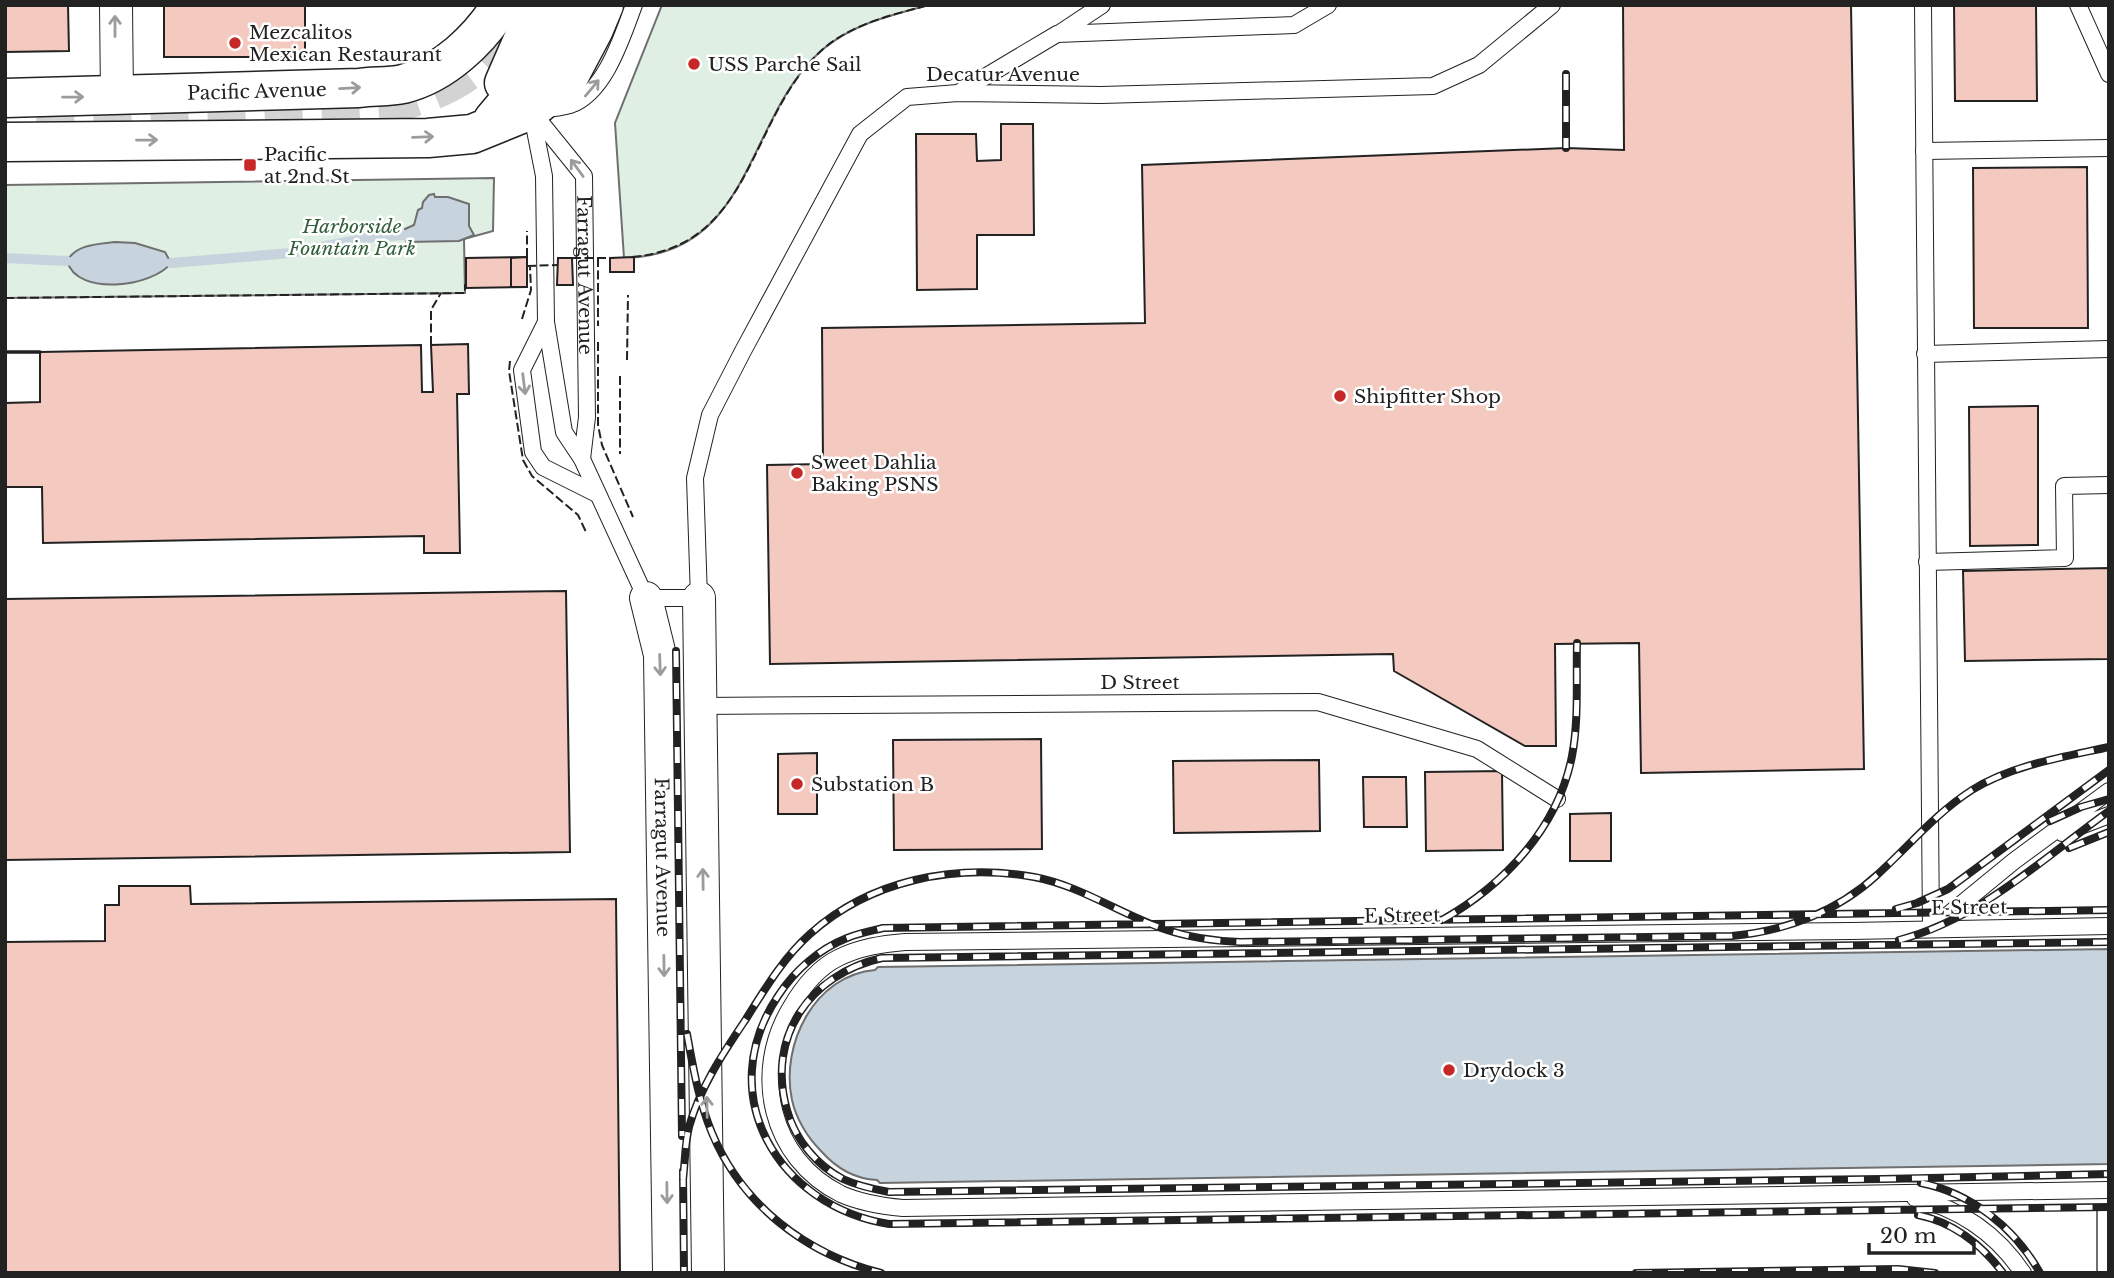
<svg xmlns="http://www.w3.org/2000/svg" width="2114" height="1278" font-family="'Libre Baskerville',serif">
  <rect width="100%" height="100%" fill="#fff"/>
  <path fill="#e0efe3" stroke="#6f6f6f" stroke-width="2" d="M662,5h267c-37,10 -77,19 -107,45 -77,67 -68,205 -198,208l-9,-135z
    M494,178l-1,53 -29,8 1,54 -460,5v-113z"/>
  <path fill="#c7d3dd" stroke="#6f6f6f" stroke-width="2" d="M434,194l1,3h13l21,7v22l5,9 -15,6 -53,1 -1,-13 9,-4 4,-15 4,-2 1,-6 6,-7z
    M115,242l20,1 30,9 6,11c-18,24 -94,34 -104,-2 9,-17 32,-17 48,-19z
    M2109,949v215l-1229,19 -3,-3c-22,-1 -41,-12 -56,-29 -13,-13 -25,-32 -29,-51 -12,-56 23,-125 83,-130l3,-3z"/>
  <path fill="#fff" stroke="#6f6f6f" stroke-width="2" d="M2097,1210h12v63h-12z"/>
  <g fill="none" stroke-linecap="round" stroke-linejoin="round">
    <path stroke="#c7d3dd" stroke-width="10" d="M5,258l62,3
      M171,263l120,-10 81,-16 33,-2"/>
  </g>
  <path fill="#f3c9c0" stroke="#222" stroke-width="2" d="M5,5h63l1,46 -64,1z
    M164,5h141v52h-141z
    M1623,5h228l13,764 -223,4 -2,-130 -84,1 1,102h-31l-131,-75 -1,-17 -623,10 -3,-199 56,-1 -1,-136 323,-5 -3,-158 424,-17 58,2z
    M1954,5h82l1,96h-82z
    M1001,124h32l1,111h-57v54l-60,1 -1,-156h60l1,27 24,-1z
    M2087,167l1,161h-114l-1,-160z
    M527,257v30l-61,1v-30z
    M527,257v30h-16v-29z
    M634,257v15h-24v-14z
    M558,258h14l1,27h-16z
    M468,344l1,50h-12l3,159h-36v-17l-381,7 -1,-56h-37v-84l35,-1v-50l381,-7 1,47h11l-2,-47z
    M2038,406v139l-68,1 -1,-139z
    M2109,568v91l-144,2 -2,-90z
    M566,591l4,261 -565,8v-261z
    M1041,739l1,110 -148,1 -1,-110z
    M817,753v61h-39v-60z
    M1319,760l1,71 -146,2 -1,-72z
    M1502,771l1,79 -77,1 -1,-79z
    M1363,777h43l1,50h-43z
    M1611,813v48h-41v-47z
    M119,886h71l1,18 425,-5 4,374h-615v-331l100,-1v-36h14z"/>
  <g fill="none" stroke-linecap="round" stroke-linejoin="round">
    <path stroke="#d3d3d3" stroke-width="38" stroke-dasharray="38 19" stroke-linecap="butt" d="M37,127l83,-8 277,-16c57,-17 89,-34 116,-90"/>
    <defs>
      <g id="lane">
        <path d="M634,5c-12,32 -29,88 -64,100 -12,4 -27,4 -39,5l13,66 2,146 18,110 18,27 64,139h53l-4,-120 15,-63 33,-64 117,-217 47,-37 51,-4 143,2 332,-9 46,-21 73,-60"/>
        <path d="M1923,5l8,924"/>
        <path d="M2078,5l31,69"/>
        <path d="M1060,33l42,-28"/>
        <path d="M958,93l99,-59 237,-9 34,-20"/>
        <path id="s1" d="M533,113l51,63 3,241 -5,42"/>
        <path d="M1924,151l185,-3"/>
        <path d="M546,322l-24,48 11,82 10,15 54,27"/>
        <path d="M1925,354l184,-5"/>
        <path d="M1927,562l138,-4 -1,-72 45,-1"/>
        <path d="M701,706l617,-4 159,47 80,50"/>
        <path d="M2062,833l47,-18"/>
        <path d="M2109,926l-258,5 -946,11c-23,2 -45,5 -67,16 -20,10 -36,30 -47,49 -40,65 -21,152 50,187 20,9 40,12 62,14l1206,-18"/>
        <path d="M1931,929l83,-68 95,-70"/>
        <path d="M1915,1198c46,11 81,35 108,75"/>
      </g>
      <g id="street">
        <path d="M116,5l1,92"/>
        <path id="s2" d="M646,598l14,57 9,618"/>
        <path d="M699,598l9,675"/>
      </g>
      <g id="secondary">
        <path id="s3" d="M5,98l354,-10c14,-2 30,-1 44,-4 41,-10 77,-45 98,-79"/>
      </g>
      <path id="highway" d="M504,83l34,-78
        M493,120l31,-37 27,-40 16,-38
        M5,142l423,-4 44,-4 59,-24 36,-30 27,-51 10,-24"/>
    </defs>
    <use href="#lane" stroke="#222" stroke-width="18"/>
    <use href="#street" stroke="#222" stroke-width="34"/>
    <use href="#secondary" stroke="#222" stroke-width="41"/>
    <use href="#highway" stroke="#222" stroke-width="41"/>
    <use href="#lane" stroke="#fff" stroke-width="16"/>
    <use href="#street" stroke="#fff" stroke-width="32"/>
    <use href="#secondary" stroke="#fff" stroke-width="38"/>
    <use href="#highway" stroke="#fff" stroke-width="38"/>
    <defs>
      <path id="rail" d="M1566,74v74
        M676,651l6,485
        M2050,821l31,-14 28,-8
        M2069,848l40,-16
        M1896,909l21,-6 31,-14 161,-119
        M2109,910l-1226,18c-12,3 -24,5 -36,10 -28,11 -53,33 -69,58 -66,99 0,210 111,228l1220,-17
        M1442,920c62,-35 116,-92 130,-164 7,-36 4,-76 5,-113
        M1899,940c81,-21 143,-81 210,-129
        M2109,942l-1227,16c-72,16 -116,79 -95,152 8,29 29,55 56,69 15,7 30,10 46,13l994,-13 226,-5
        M687,1034c6,33 12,68 25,99 30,72 94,121 169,140
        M683,1171l1,102
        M683,1180c2,-18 2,-37 6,-53 11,-40 35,-75 57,-108 19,-30 37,-61 64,-85 60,-54 145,-71 224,-57 48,9 87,38 133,53 24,8 49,11 73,12l492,-6c53,-5 105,-24 145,-61 32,-29 59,-62 95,-85 40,-25 92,-33 137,-43
        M1921,1183c50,10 94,45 119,90
        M1918,1215c35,7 64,30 85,58
        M1636,1273l262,-4 37,4"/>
    </defs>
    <use href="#rail" stroke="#222" stroke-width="8"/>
    <use href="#rail" stroke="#fff" stroke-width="5" stroke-dasharray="16" stroke-linecap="butt"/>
    <path stroke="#222" stroke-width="2" stroke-dasharray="9 3.5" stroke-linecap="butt" d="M527,257v-26
      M632,257c123,-11 115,-139 190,-207 29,-26 70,-35 107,-45
      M572,258h42
      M598,258v68
      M527,266l31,-1
      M5,298l460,-5v-9
      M522,319l9,-29 -1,-24
      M598,342v83l4,20 31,72
      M431,345v-35l10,-17
      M627,360l1,-65
      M510,361l-1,10 14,89 9,16 46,39 8,17
      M620,376v78"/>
    <path stroke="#222" stroke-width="3.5" d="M5,352h35"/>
  </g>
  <defs><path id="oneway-shaft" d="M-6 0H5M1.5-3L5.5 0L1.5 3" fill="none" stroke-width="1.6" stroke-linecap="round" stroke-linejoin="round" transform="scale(1.75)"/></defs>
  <g stroke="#9c9c9c">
    <use href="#oneway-shaft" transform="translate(115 26) rotate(-90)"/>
    <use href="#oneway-shaft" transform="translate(350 88) rotate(-3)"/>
    <use href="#oneway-shaft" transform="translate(592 88) rotate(-50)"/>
    <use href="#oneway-shaft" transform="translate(73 97) rotate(-1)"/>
    <use href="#oneway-shaft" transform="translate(423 137) rotate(-2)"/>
    <use href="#oneway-shaft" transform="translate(147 140) rotate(-1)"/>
    <use href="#oneway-shaft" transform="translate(577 168) rotate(-126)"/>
    <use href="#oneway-shaft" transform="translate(524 384) rotate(83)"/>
    <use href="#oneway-shaft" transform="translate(660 665) rotate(88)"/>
    <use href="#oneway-shaft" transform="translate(703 879) rotate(-91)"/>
    <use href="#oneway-shaft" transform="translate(664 966) rotate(89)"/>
    <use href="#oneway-shaft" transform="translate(707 1107) rotate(-91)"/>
    <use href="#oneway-shaft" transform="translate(667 1193) rotate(89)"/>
  </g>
  <g fill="#c62828" stroke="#fff" stroke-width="2.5">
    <circle cx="235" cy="43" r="7"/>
    <circle cx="694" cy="64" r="7"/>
    <rect x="243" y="158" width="14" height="14" rx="3.5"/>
    <circle cx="1340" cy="396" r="7"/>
    <circle cx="797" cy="473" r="7"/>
    <circle cx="797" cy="784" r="7"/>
    <circle cx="1449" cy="1070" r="7"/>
  </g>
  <g text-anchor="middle" stroke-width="5" stroke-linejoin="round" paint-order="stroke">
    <g font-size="19" fill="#222" stroke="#fff" text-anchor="start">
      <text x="249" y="39">Mezcalitos<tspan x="249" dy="22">Mexican Restaurant</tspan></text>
      <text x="708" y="71">USS Parche Sail</text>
      <text x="264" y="161">Pacific<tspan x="264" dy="22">at 2nd St</tspan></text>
      <text x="1354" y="403">Shipfitter Shop</text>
      <text x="811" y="469">Sweet Dahlia<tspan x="811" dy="22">Baking PSNS</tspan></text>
      <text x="811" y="791">Substation B</text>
      <text x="1463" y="1077">Drydock 3</text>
    </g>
    <g font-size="19" fill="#222" stroke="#fff">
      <text x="1003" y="81">Decatur Avenue</text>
      <text dy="7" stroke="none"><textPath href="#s3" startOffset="252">Pacific Avenue</textPath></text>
      <text dy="7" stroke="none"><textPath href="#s1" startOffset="180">Farragut Avenue</textPath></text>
      <text x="1140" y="689">D Street</text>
      <text dy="7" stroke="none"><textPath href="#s2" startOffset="261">Farragut Avenue</textPath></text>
      <text transform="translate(1969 907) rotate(-1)" y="7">E Street</text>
      <text transform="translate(1402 915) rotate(-1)" y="7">E Street</text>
    </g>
    <g font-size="19" font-style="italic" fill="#2f5e38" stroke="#fff">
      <text x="352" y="233">Harborside<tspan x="352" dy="22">Fountain Park</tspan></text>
    </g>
  </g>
  <rect width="2114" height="1278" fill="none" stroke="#222222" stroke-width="14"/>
  <path d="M1869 1243v10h105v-10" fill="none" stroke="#222222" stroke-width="3.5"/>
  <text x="1880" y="1243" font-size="21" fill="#222222" stroke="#ffffff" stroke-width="5" paint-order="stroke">20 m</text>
</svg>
